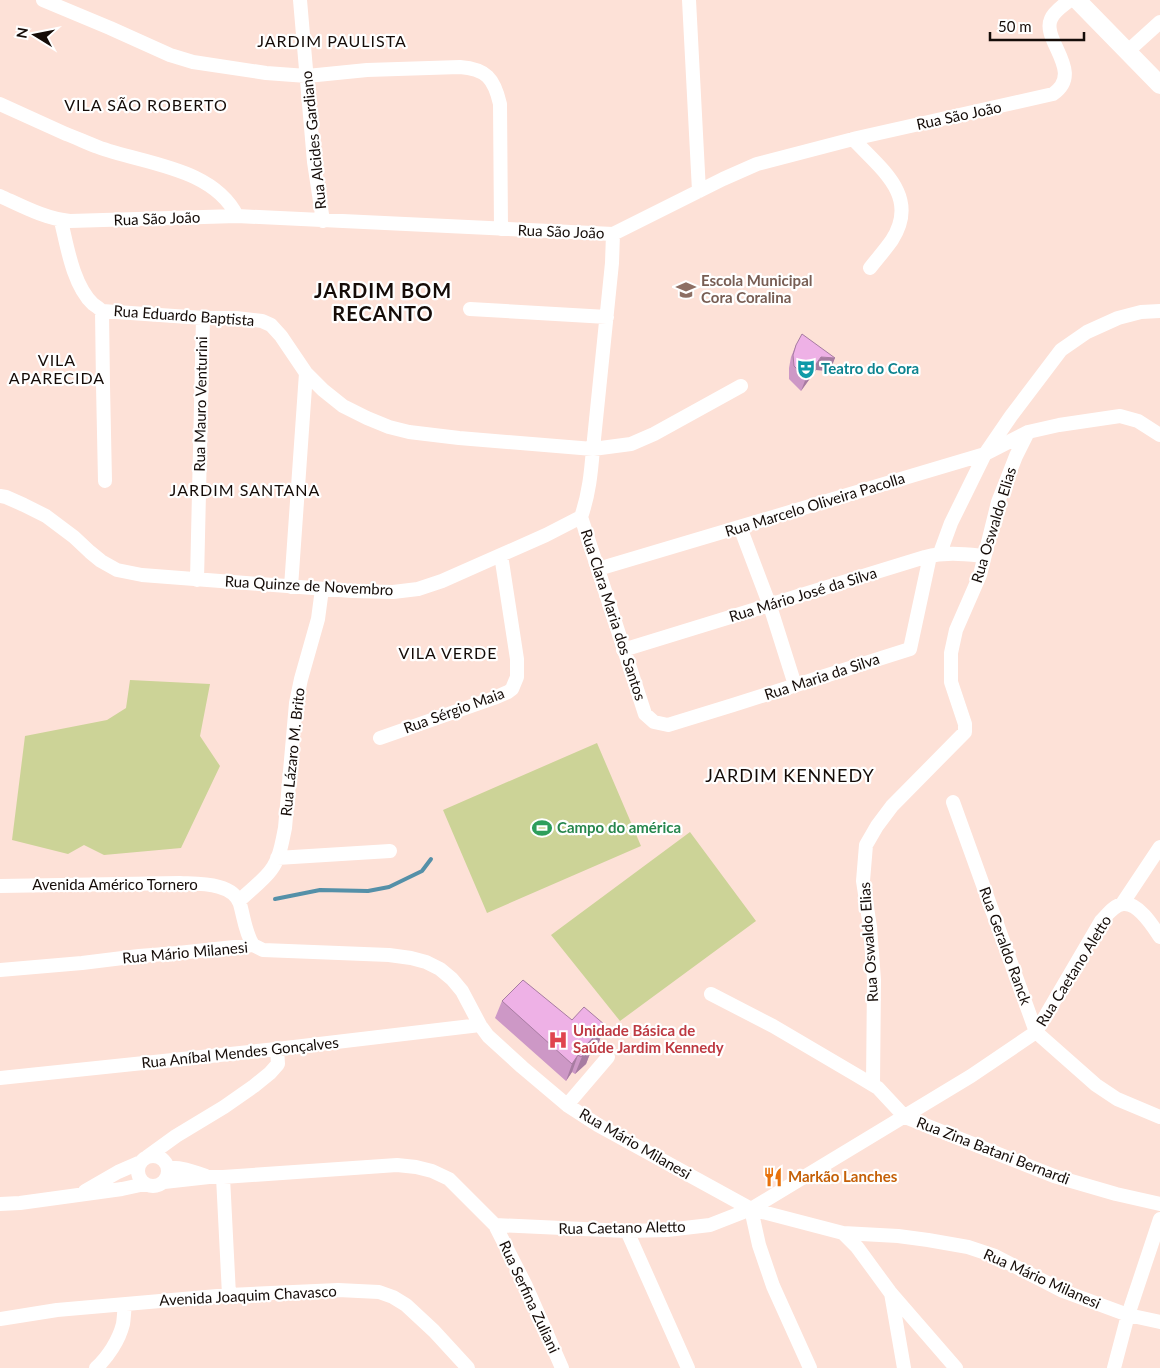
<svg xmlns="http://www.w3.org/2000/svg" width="1160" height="1368" font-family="Lato,sans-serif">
  <rect width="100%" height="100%" fill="#fde1d7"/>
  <path fill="#ccd397" d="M130,680l80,4 -10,52 20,30 -39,82 -77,7 -20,-10 -16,9 -56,-14 13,-104 82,-16 19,-12z
    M597,743l44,103 -154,67 -44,-103z
    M690,832l66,89 -136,100 -69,-86z"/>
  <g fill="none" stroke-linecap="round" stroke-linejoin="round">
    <path stroke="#5590a8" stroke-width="4" d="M275,899l45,-9 48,1 21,-4 33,-16 9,-12"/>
    <path stroke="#fff" stroke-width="14" d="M43,0l67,28 60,27 23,7 73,11 41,3 60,-6 93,-3c26,2 34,11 40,37l1,125
      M300,0l14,162 9,59
      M689,0l10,191
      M1128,51l32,-29
      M0,104c22,10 44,20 66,30 11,4 21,9 32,13 45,17 115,20 139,69
      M853,139c28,30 67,57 39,101 -7,10 -15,19 -22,28
      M0,196c22,10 46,23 70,25l167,-5 376,18 110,-55 34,-15 100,-26 196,-44c32,-22 -12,-54 -2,-75 3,-8 13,-14 19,-19
      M61,221c6,25 12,64 32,83 3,2 6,4 9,7l101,7h33l26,3 9,4 10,11 25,37 17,17 20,16 24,12 22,9 20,5 50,6 134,11 38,-5 23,-10 87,-48
      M470,309l137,8
      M102,311l1,74 2,96
      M0,496l6,1 18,8 22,11 28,21 16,15 11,9 16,9 25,5 210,16 41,1 25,-3 24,-8 104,-46 35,-18c8,-23 10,-44 12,-68l19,-186 1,-29
      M581,517l64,197 9,8 14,3 65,-20 177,-56 20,-93
      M740,527l30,79 25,79
      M940,553l11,-30 34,-69 26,-38 50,-66 26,-18 31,-14 23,-6 19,-1
      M598,569l387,-115 43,-22 31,-7 61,-9 18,5 22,14
      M197,580l6,-262
      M291,587l15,-214
      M623,650l302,-93c21,-5 38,-3 59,-1
      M380,738l114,-40 14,-6 4,-3 5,-12v-18l-16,-104
      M953,802l83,230 60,53 21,14 43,18
      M277,858l113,-7
      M0,886l180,-3c18,1 53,-1 60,21 4,14 5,28 13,41
      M239,901c9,-9 25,-21 32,-31 9,-12 11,-28 14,-42l11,-125 5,-24 17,-60 4,-30
      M1122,904l38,-57
      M0,970l82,-7 57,-7 39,-3 75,-8 10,5 126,5 22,3 15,4 14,7 12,10 10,12 18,34 8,11 34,31 45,38 31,20 153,84 92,24 55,3 30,4 40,7 27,9 68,35 65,24 32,7
      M711,994l62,32 85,50 20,12 27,29 149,59 62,18 44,10
      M0,1078l277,-29 203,-24
      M873,1085l1,-105 -4,-53 -7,-46 3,-36 11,-19 15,-20 73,-74v-8l-14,-42v-29l5,-23 24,-55 18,-73 18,-46 12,-24
      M567,1105l41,-48
      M138 1171a15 15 0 1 1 30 0a15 15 0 1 1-30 0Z
      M147,1157l29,-21 48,-29 30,-21 16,-13 8,-9 -1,-15
      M168,1168c14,-1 24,3 38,8
      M223,1177l6,118
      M164,1182l45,-5h14l174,-12 19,2 16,4 17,8 46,46 132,6 40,-1 43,-5 41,-16 220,-133 65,-44 65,-111c6,-6 13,-16 22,-17 15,-2 30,22 37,33
      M85,1191l33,-19 23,-10
      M0,1204l20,-1 102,-14 23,-5
      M751,1209l8,36 14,41 37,82
      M495,1225l31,61 36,82
      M627,1231l61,137
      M843,1233l14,14 33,45 66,76
      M891,1293l13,75
      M0,1319l57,-9 172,-15 109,-5 41,2 14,5 13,8 28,26 34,37
      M96,1368c12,-11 23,-28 27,-44 1,-6 1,-13 2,-19
      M1114,1368l14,-53 32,-96"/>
    <path stroke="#fff" stroke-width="18" d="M1077,0l83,85"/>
  </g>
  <path fill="#cd98c6" d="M796,345l34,26 -14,-1 -15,21 -12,-12v-11l2,-11z
    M502,1001l70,19 33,5 -6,17 -8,9 -5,13 -11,10 -3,-2 -6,9 -71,-63z"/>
  <path fill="#a77ca1" d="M821,357l14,1 -5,13 -14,-1 -15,21 5,-13z
    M605,1025l-6,17 -8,9 -5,13 -11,10 12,-30z
    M578,1055l-6,17 -6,9 6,-17z"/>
  <path fill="#eeb1e6" stroke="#a77ca1" d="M802,334l33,24 -14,-1 -15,21 -12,-12 -1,-11 3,-10z
    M523,980l49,40 12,-13 21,18 -18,19 5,3 -11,10 -3,-2 -6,9 -70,-63z"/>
  <defs>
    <symbol id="school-bare" viewBox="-9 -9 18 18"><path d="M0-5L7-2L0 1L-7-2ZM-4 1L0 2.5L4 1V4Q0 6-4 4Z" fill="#8d6e63" stroke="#fff" stroke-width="2.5" paint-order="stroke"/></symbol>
    <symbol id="theatre-bare" viewBox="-9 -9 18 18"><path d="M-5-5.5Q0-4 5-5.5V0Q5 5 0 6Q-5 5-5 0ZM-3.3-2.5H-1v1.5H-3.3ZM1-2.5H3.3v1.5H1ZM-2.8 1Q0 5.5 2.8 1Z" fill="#0f9aa8" stroke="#fff" stroke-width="2.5" paint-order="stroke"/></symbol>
    <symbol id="stadium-bare" viewBox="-9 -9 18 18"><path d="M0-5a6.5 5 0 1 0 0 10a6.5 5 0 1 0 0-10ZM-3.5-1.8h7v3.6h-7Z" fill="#2e9e5b" stroke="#fff" stroke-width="2.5" paint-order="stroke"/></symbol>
    <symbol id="hospital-bare" viewBox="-9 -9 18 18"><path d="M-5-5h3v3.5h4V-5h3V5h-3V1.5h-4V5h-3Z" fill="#e0444e" stroke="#fff" stroke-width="2.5" paint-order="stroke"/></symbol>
    <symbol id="restaurant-bare" viewBox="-9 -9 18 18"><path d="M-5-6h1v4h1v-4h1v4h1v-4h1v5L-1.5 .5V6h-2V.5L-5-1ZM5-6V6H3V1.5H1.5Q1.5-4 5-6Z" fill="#e8710a" stroke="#fff" stroke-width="2.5" paint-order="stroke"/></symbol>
  </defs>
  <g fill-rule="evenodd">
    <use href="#school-bare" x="672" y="276" width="28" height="28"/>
    <use href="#theatre-bare" x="792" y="355" width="28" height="28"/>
    <use href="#stadium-bare" x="528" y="814" width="28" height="28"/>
    <use href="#hospital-bare" x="544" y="1026" width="28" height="28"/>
    <use href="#restaurant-bare" x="759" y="1163" width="28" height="28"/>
  </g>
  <g text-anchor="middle" stroke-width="4.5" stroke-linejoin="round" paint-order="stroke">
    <g font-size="15" fill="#150c08" stroke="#fff">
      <text transform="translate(959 116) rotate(-12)" y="5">Rua São João</text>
      <text transform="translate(314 140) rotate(-96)" y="5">Rua Alcides Gardiano</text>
      <text transform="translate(157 219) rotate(-2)" y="5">Rua São João</text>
      <text transform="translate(561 232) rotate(2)" y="5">Rua São João</text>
      <text transform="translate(184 316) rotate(4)" y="5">Rua Eduardo Baptista</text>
      <text transform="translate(201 404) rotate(-89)" y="5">Rua Mauro Venturini</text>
      <text transform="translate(815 505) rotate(-17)" y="5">Rua Marcelo Oliveira Pacolla</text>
      <text transform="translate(994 525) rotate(-73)" y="5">Rua Oswaldo Elias</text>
      <text transform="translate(309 586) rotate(3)" y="5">Rua Quinze de Novembro</text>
      <text transform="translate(803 595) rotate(-17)" y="5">Rua Mário José da Silva</text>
      <text transform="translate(613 615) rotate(72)" y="5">Rua Clara Maria dos Santos</text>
      <text transform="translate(822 677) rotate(-18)" y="5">Rua Maria da Silva</text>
      <text transform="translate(454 711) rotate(-20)" y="5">Rua Sérgio Maia</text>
      <text transform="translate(293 752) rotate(-84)" y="5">Rua Lázaro M. Brito</text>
      <text x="115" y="890">Avenida Américo Tornero</text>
      <text transform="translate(869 942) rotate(-94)" y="5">Rua Oswaldo Elias</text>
      <text transform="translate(1005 946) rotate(70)" y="5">Rua Geraldo Ranck</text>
      <text transform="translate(185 953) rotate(-5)" y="5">Rua Mário Milanesi</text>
      <text transform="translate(1074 971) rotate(-58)" y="5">Rua Caetano Aletto</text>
      <text transform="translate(240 1053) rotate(-6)" y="5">Rua Aníbal Mendes Gonçalves</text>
      <text transform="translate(635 1144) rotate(30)" y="5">Rua Mário Milanesi</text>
      <text transform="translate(993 1151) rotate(21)" y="5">Rua Zina Batani Bernardi</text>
      <text transform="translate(622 1228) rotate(-1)" y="5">Rua Caetano Aletto</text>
      <text transform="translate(1042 1279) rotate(24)" y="5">Rua Mário Milanesi</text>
      <text transform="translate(248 1296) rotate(-3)" y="5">Avenida Joaquim Chavasco</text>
      <text transform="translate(529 1297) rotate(65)" y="5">Rua Serfina Zuliani</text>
    </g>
    <g font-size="15" font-weight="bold" fill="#785e54" stroke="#fff" text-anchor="start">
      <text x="701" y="286">Escola Municipal<tspan x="701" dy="17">Cora Coralina</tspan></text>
    </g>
    <g font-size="15" font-weight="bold" fill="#0d838f" stroke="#fff" text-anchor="start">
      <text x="821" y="374">Teatro do Cora</text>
    </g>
    <g font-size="15" font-weight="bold" fill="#27864d" stroke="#fff" text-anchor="start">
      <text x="557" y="833">Campo do américa</text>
    </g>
    <g font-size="15" font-weight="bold" fill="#be3a42" stroke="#fff" text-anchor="start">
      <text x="573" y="1036">Unidade Básica de<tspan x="573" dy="17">Saúde Jardim Kennedy</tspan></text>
    </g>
    <g font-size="15" font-weight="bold" fill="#c56008" stroke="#fff" text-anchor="start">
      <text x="788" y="1182">Markão Lanches</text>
    </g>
    <g font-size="16" letter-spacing="1" fill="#150c08" stroke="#fff">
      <text x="332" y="47">JARDIM PAULISTA</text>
      <text x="146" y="111">VILA SÃO ROBERTO</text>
      <text x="57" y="366">VILA<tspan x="57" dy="18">APARECIDA</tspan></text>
      <text x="245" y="496">JARDIM SANTANA</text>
      <text x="448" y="659">VILA VERDE</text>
    </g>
    <g font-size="18" letter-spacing="1" fill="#150c08" stroke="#fff">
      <text x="790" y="782">JARDIM KENNEDY</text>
    </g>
    <g font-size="20" font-weight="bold" letter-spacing="1" fill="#150c08" stroke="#fff">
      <text x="383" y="298">JARDIM BOM<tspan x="383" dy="23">RECANTO</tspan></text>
    </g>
  </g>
  <g transform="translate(35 35) rotate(280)" stroke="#ffffff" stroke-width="4" paint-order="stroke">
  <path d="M0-4L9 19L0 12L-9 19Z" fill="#150c08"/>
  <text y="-8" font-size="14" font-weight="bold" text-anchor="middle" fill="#150c08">N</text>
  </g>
  <path d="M990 32v8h94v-8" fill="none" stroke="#150c08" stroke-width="2.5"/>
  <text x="998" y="32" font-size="15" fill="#150c08" stroke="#ffffff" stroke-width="4" paint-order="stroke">50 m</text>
</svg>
